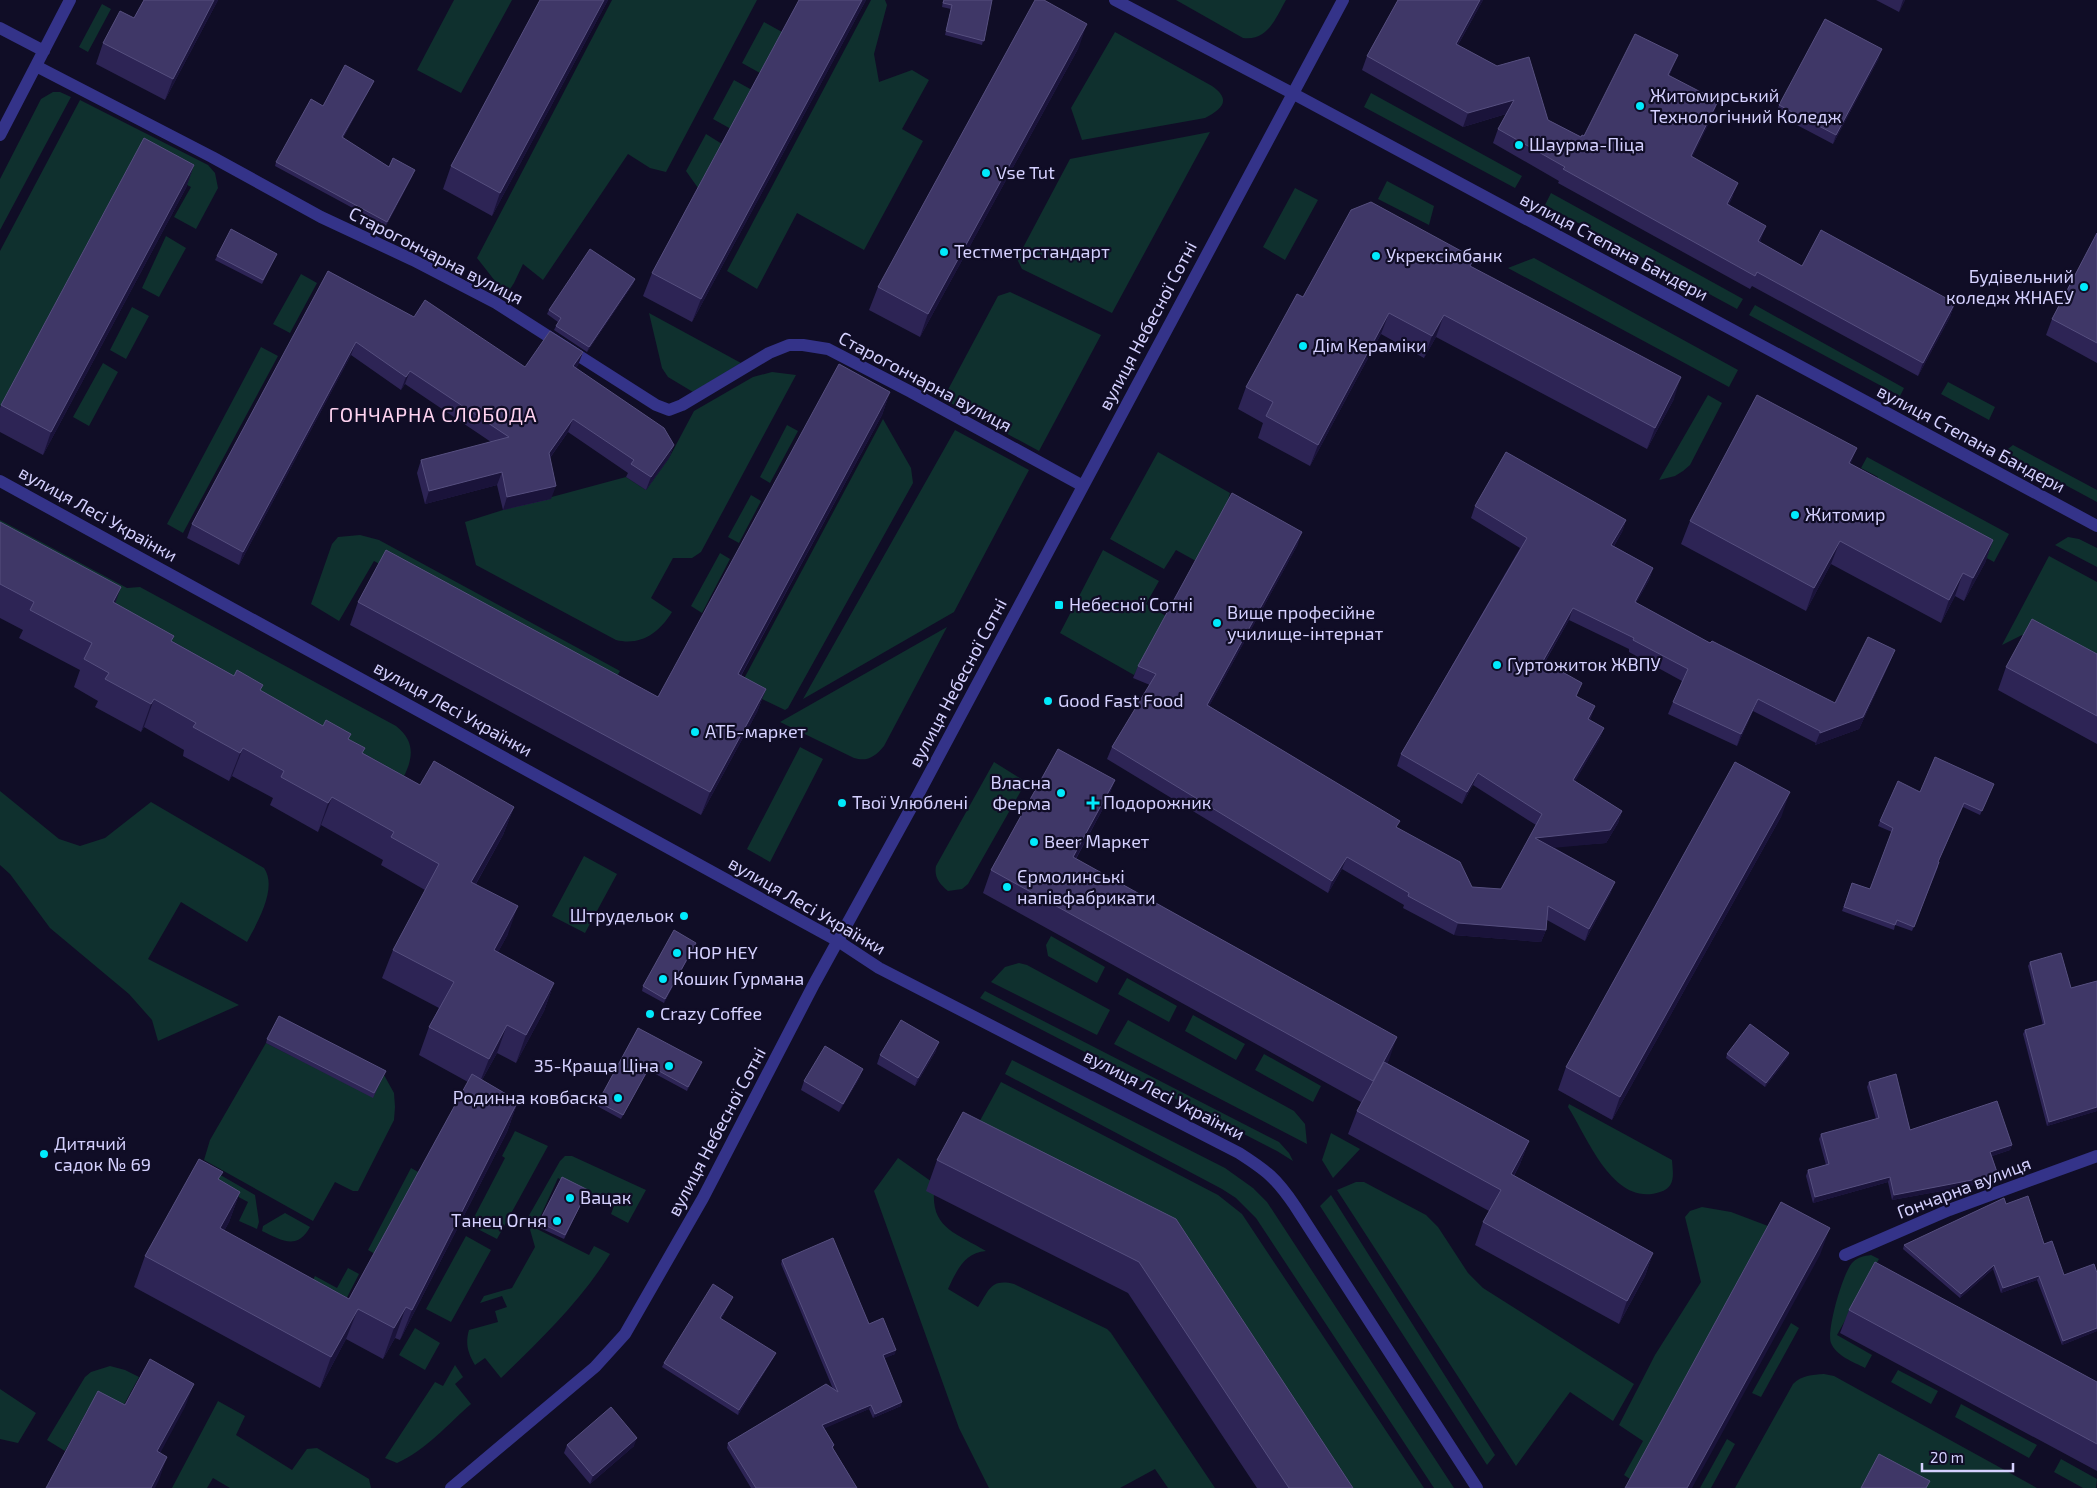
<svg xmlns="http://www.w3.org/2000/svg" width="2097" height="1488" font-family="'Exo 2',sans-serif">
  <rect width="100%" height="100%" fill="#100d26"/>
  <path fill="#0f302e" d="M454,0h58l-51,93 -44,-23z
    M612,0h145l-91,172 -16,-4 -22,-14 -85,126 -20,-16 -9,19 -8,12 -29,-37z
    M871,0h14l2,5 -13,49 5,28 33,-12 17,10 -27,49 21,12 -59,109 -67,-37 -40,76 -30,-18z
    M1176,0h110c-11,19 -18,41 -43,38z
    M102,4l9,5 -23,43 -9,-5z
    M764,22l18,10 -22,41 -18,-10z
    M1115,32l97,54c20,14 10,23 -7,32l-123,22 -11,-32z
    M734,80l18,10 -21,39 -18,-10z
    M53,92h7l11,5 -71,133v-51l41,-80z
    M1371,93l151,83 -7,12 -151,-81z
    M80,100l128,65 7,8 3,15 -22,41 -22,-12 17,-30 -57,-30 -134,250v-156z
    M1210,132l-98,181 -90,-44 -5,-10 53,-100z
    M706,134l16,10 -24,44 -12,-17z
    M1387,181l47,25 -5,19 -51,-26z
    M1295,188l23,12 -33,60 -22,-13z
    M1551,193l192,106 -6,10 -192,-104z
    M166,236l20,12 -27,49 -17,-9z
    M1534,258l204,112 -9,17 -221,-119z
    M301,274l16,9 -27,50 -17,-9z
    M1010,292l91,43 -62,116 -96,-52 55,-103z
    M1755,305l149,83 -4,8 -151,-81z
    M132,307l17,9 -23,43 -16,-9z
    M649,313l92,50 -48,29 -25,-15 -6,-9z
    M261,347l17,9 -95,177 -16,-9z
    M103,363l15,9 -29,54 -16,-9z
    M772,372l24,3 -95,177 -9,6h-19l-22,40 21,14c-13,21 -31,34 -56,28l-140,-75 -11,-43 38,-12 123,-33 20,13 23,-32 25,-47 59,-34z
    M1948,382l47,25 -6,13 -48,-26z
    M1708,395l14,8 -32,62 -7,6 -8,5 -16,4z
    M883,419l28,49 2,15 -125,225 -3,2 -46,-22z
    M787,425l11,6 -28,52 -10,-6z
    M955,430l74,40 -75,142 -151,87z
    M2013,445l84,45v12l-93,-50z
    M1158,452l72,41 -3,11 -31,57 -20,-11 -12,19 -54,-30z
    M1867,457l142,77 -15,28 -125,-68 9,-17 -17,-9z
    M751,495l10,6 -22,42 -11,-6z
    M0,520l127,68 13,-1 256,139c27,21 11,45 -1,67l-395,-241z
    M360,535l19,5 241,131 -10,17 -236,-127 -35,60 -28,-17 21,-60 6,-7z
    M2068,537l11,2 18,9v19l-42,-22z
    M1103,550l56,31 -13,23 20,12 -32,59 -74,-42z
    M720,553l10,6 -28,54 -11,-7z
    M2049,556l48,26v94l-75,-41 -20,10z
    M947,627l-63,119c-9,11 -17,16 -30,12l-74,-36z
    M800,747l23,12 -53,103 -23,-13z
    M994,762l32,20 -58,102 -6,5 -14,2c-9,-7 -14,-14 -12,-25z
    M0,791l59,48 21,7 25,-8 46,-36 113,66c14,20 -7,55 -17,74l-66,-40 -33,57 91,46 -81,36 -6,-21 -23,-26 -79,-66 -40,-54 -10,-9z
    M584,856l33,18 -32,59 -33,-17z
    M1051,936l54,31 -8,16 -49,-27 -2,-11z
    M1019,963l8,2 83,45 -13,25 -106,-53 14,-15z
    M1127,978l50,28 -8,16 -51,-28z
    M985,991l294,151 10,11 4,8 -16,-10 -297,-153z
    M1193,1015l52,29 -9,16 -51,-29z
    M1128,1020l166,91 11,13 2,20 -193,-100z
    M266,1043l107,54 11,-22 10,18 1,14 -1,13 -36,71h-5l-18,-9 -22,39 -109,-61 6,-20z
    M1264,1054l57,32 -8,16 -58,-32z
    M1012,1060l213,108 28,20 14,14 187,286h-20l-178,-270 -20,-20 -14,-9 -217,-115z
    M1001,1082l217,113 24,19 182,274h-82l-372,-349z
    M1569,1104l103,56c1,14 4,27 -12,32 -47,16 -73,-56 -92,-85z
    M515,1131l33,15 -51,93 -27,-14 35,-67 -3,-2z
    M1331,1133l29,16 -27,29 -11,-18z
    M565,1156h7l74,34 -18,33 -17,-9 3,-8 -56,-28 -23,50 54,27 5,-9 16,8c-30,48 -69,85 -109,124l-16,-20 -10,7c-7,-12 -10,-21 -6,-35l29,-8 -3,-11 12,-4 -5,-11 -22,7 4,-7 28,-8 23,-41 -8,-28 33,-58z
    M898,1158l37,26c-7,43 19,48 51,67 -22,2 -29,19 -38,38l30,18c11,-16 12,-29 36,-23l93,45 4,4 104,155h-47l-13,-19 -35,19h-131l-30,-60 -85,-237z
    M198,1162l57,33 4,27 -2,7 -18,-8 9,-19 -32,-17z
    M411,1168l9,5 -45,81 -7,-4z
    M1356,1182h8l62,33 12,12 30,46 15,15 151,96 -21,37 -43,-29 -54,74 -179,-276z
    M1331,1195l164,260 -8,10 -167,-259z
    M1702,1207l29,5 37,14 -138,253 -6,-4 19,-34 -24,-16 36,-70 46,-73 -16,-65 5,-6z
    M285,1213l25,14c-13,24 -29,13 -48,4l1,-5z
    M466,1236l25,14 -40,72 -25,-13z
    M1871,1255l8,4 -42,76 35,20 -7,13c-11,-6 -29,-12 -34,-25 -5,-11 12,-72 22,-81 5,-5 11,-6 18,-7z
    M348,1268l11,6 -21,41 -34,-19 11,-20 22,12z
    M1791,1323l8,5 -38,69 -9,-4z
    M415,1328l25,15 -15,27 -26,-15z
    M455,1365l8,12 -8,7 16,20c-23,20 -46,47 -74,59l-12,-5 50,-76 8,4z
    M110,1366l15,4 14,7 -25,46 -26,-14 -23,42 -18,-11 38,-63 6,-5z
    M1898,1370l40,21 -7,13 -40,-22z
    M1824,1374l10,2 203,112h-302l58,-104c9,-9 19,-9 31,-10z
    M0,1389l36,24 -18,30 -18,-4z
    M218,1401l27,15 -9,19 56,35 15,-21 10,-1 52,31 2,9h-141l-17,-10 -6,10h-35z
    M1961,1404l76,41 -8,13 -74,-41z
    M1727,1439l8,5 -24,44h-11z
    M2061,1459l36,20 -1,9h-13l-29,-16z"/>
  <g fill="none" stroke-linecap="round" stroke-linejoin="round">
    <path stroke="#343389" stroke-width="12" d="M1115,0l177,93 805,433
      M0,28l44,23
      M36,66l176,91 109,60 92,43 83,43 160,102 13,5 13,-5 87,-52 20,-8h14l25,4 83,43 172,94
      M0,135l70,-135
      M0,481l838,460 41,27 360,185c28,18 37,25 56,53l182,282
      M1845,1255l104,-45 148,-54
      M451,1488l144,-121 30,-33 78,-136 111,-214 97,-176 432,-808"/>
  </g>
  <path fill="#2d2455" d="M144,0h74l-53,100 -69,-36 7,-21 31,-25z
    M540,0h68l-116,216 -49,-27 8,-23z
    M799,0h67l-174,322 -49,-26 9,-23z
    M943,0h49l-10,45 -37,-10 6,-26 -9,-2z
    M1398,0h85l-25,45 90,75 33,17 91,-68 -3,7 44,39 -21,42 41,39 -4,8 32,36 -1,2 42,24 153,37 -5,14 -32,59 -166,-90 -2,3 -192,-106 1,-2 -66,-38 5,-14 8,-15 -43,13 -101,-57 5,-14z
    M1876,0h29l-6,12z
    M1079,47l-159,290 -51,-27 9,-23z
    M1879,58l-46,86 -57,-30 3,-9z
    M374,81l-2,4 -29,53 46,29 24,8 -27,51 -111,-60 1,-4 47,-56z
    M194,165l-8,23 -143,267 -43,-23v-24l1,-3z
    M2097,233v130l-51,-28 6,-16z
    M277,254l-15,30 -47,-24 2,-4z
    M1471,266l203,133 -27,50 -211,-112 -12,21 -43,-24 -71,132 -52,-28 5,-15 -25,-14 8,-22 57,-90z
    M328,271l86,46 111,50 58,-15 -5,13 -2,3 98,77 -5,13 -23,32 -20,-13 2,-4 -60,-41 -18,26 1,41 -48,11 -6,-25 -72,19 -8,-31 4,-13 70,-18 -86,-58 -4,6 -50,-35 -112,210 -52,-27 5,-14z
    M635,279l-2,5 -46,68 -33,-22 4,-8 -11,-8 2,-4z
    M890,392l-8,23 -141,261 25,13 -9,23 -56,103 -351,-190 8,-23 300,95z
    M1851,464l142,76 -8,23 -21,38 -9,-5 -14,27 -110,-59 -25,47 -125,-67 9,-23z
    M1475,506l151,14 -4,12 -8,14 39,22 -4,12 -13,23 74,40 125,60 60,-53 -5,12 -31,67 -44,16 1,-2 -63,-32 -16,35 -69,-32 5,-12 9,-21 -53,-29v-3l-60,-29 -24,42 32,34 14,22 -1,2 14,8 -5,12 -24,41 47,30 -4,12 -12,20 -53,4 62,35 -5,12 -25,47 -38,-21 -1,10 -5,12 -87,-7 -51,-27 1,-3 -62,-36 -14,24 -221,-134 5,-12 38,-62 -17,-7 5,-12 160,-122 -89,162 188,122 75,59 29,2 35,-64 -63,-40 -11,19 -65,-38 4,-12 119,-206 -49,-30z
    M0,522l115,81 57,38 151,85 26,13 14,14 57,32 94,22 -11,28 -27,49 32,50 -10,18 56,31 -10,28 -28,52 -19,-10 -15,27 36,21 -11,31 -107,208 -5,-2 -12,21 -37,-20 -26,49 -186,-101 11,-31 75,-76 20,12 -11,30 -5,9 125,68 119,-217 -49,-27 10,-28 10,-19 -57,-30 11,-28 32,-60 -44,-25 2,-5 -62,-35 -3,7 -48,-27 3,-7 -41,-22 -3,5 -46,-25 1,-6 -40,-23 -3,5 -46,-25 3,-6 -24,-14 6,-17 -61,-32 4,-8 -23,-12z
    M2097,654v90l-99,-54 8,-23z
    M1115,780l-9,23 -30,56 313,201 -2,3 142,78 -9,23 -6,12 139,77 -8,23 -26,48 -144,-79 8,-23 6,-11 -141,-77 9,-23 4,-9 -378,-209 8,-23z
    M1992,788l-12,27 -17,-8 -25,55v5l-26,64 -17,-6 -1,5 -52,-19 10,-28 18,6 22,-57 -14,-6 2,-5 40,-29z
    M1782,815l-170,305 -54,-30 8,-23z
    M694,947l-30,56 -22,-12 1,-5z
    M2030,962l41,26 26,-7v130l-50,15 -24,-92 2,-4 18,-5 -15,-59z
    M638,1028l62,38 -13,25 -39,-21 -27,49 -24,-13 1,-4z
    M267,1039l117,36 -11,23 -107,-55z
    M936,1051l-21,35 -38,-22 3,-9z
    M1789,1053l-1,4 -23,30 -39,-29 1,-4z
    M860,1077l-21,35 -38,-22 3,-9z
    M1869,1082l41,48 102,15 -2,5 -18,6 6,19 -2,6 -104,19 -4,-18 -75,21 -7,-27 2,-6 18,-5 -7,-26 2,-5 55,-15 -9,-32z
    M937,1160l239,59 177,269h-96l-129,-195 -202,-102z
    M588,1190l-24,49 -26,-12 1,-5z
    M2006,1204l38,40 20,31 33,-2v58l-35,14 -25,-65 -36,13 -8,-24 -33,29 -57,-49 1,-4z
    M782,1260l87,64 26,30 -11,4 17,48 -28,12 -4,-9 -45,19 10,17 -1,3 24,40h-106l-24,-40 1,-5 105,-54 -52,-125z
    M731,1301l-10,18 53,38 -36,58 -76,-48 2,-4z
    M1849,1310l248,72v89l-257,-138z
    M567,1445l67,1 -44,38 -26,-31z"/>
  <path fill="#1a133a" d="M214,0h4l-53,100 8,-21z
    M604,0h4l-116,216 8,-23z
    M862,0h4l-174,322 9,-23z
    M1480,0h3l-32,57 5,-13z
    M1903,0h2l-6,12z
    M1087,24l-8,23 -159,290 8,-23z
    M1882,49l-3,9 -46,86 3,-9z
    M1678,55l-6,14 -9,20 5,-14z
    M374,81l-2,4 -32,57 2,-5z
    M1514,100l-5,13 -46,14 5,-14z
    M1718,101l-5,14 -27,55 5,-14z
    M194,165l-8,23 -143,267 8,-23z
    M415,170l-2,5 -27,51 1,-4z
    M1738,183l-5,13 -11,21 5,-13z
    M1766,226l-5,14 -8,14 5,-13z
    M635,279l-2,5 -46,68 2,-5z
    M1955,303l-5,14 -32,59 5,-13z
    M1389,313l-8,21 -71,132 8,-21z
    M1444,315l-8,22 -12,21 8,-22z
    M356,342l-5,13 -112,210 4,-13z
    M583,352l-5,13 -9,14 4,-13z
    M410,371l-5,13 -4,6 5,-13z
    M1681,377l-7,22 -27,50 8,-21z
    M890,392l-8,23 -153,282 9,-23z
    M573,419l-5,13 -24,34 5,-13z
    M674,445l-5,13 -23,32 5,-13z
    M1857,448l-9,23 1,-8z
    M502,472l-5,13 -72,19 4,-13z
    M556,486l-5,13 -48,11 4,-13z
    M1626,520l-4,12 -15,25 4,-12z
    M1302,532l-4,12 -95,173 4,-12z
    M1993,540l-8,23 -21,38 9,-23z
    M1840,541l-9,23 -25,47 8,-23z
    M1653,568l-4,12 -19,34 5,-12z
    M1963,573l-8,23 -14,27 8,-23z
    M121,587l-10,28 2,-13z
    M1573,608l-4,12 -31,53 5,-12z
    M1895,650l-5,12 -31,67 -44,16 5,-12z
    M766,689l-9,23 -56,103 9,-23z
    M154,699l-10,28 -3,5 10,-28z
    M1758,699l-5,12 -16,35 4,-12z
    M1595,706l-4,12 -7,13 4,-12z
    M1604,728l-5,12 -30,52 4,-12z
    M243,748l-11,28 -3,5 11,-28z
    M1478,773l-5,12 -11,19 5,-12z
    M1115,780l-9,23 -42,77 9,-23z
    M1790,792l-8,23 -170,305 8,-23z
    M332,797l-11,28 -3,7 10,-29z
    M514,807l-11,28 -42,75 10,-28z
    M1622,811l-4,12 -12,20 -75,7 4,-12z
    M1347,857l-5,12 -14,24 4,-12z
    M1615,882l-5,12 -25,47 4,-12z
    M518,906l-10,28 -24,44 10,-28z
    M1458,923l88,7 -5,12 -87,-7z
    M696,943l-2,4 -30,56 1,-4z
    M554,983l-10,28 -28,52 10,-28z
    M507,1025l-10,28 -19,34 11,-28z
    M1397,1037l-8,23 -24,44 8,-23z
    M939,1042l-3,9 -21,35 3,-8z
    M1789,1053l-1,4 -23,30 1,-4z
    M702,1062l-2,4 -13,25 1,-4z
    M863,1069l-3,8 -21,35 4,-8z
    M518,1101l-11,31 -107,208 12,-30z
    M2097,1107v4l-50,15 2,-4z
    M1529,1141l-9,23 -18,33 9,-23z
    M2012,1145l-2,5 -21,7 1,-5z
    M1998,1175l-2,6 -104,19 2,-5z
    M1890,1177l-2,5 -75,21 2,-6z
    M240,1192l-11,30 -21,37 12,-31z
    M1830,1228l-10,27 -128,233h-5z
    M1653,1253l-8,23 -26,48 8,-23z
    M1994,1265l-1,4 -33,29 1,-4z
    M2039,1276l-2,4 -36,13 2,-5z
    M733,1297l-2,4 -12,21 1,-4z
    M406,1307l-11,31 -12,21 11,-31z
    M358,1309l-12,30 -26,49 11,-31z
    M2097,1328v3l-35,14 1,-4z
    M896,1350l-1,4 -14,6 2,-5z
    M776,1353l-2,4 -36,58 1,-5z
    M194,1384l-9,23 -36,67 8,-23z
    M902,1402l-1,4 -28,12 2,-4z
    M871,1405l-2,4 -48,21 1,-5z
    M637,1438l-3,8 -44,38 3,-8z
    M167,1457l-8,23 -4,8h-4z"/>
  <path fill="#3f3767" stroke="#564f7f" d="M144,0h70l-41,79 -70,-36 17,-32 14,7z
    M540,0h64l-104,193 -49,-27z
    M799,0h63l-161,299 -49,-26z
    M944,0h48l-8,41 -38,-10 6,-26 -9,-2z
    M1035,0h9l43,24 -159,290 -50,-27z
    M1398,0h82l-24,44 41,22 32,-9 19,63 33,17 1,-2 2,1 51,-102 43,21 -10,20 50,26 -27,55 47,27 -11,21 39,22 -8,15 44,25 19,-36 134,73 -32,60 -166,-91 -2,4 -192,-107 2,-2 -67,-38 16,-29 -46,13 -101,-57z
    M1825,19l57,30 -46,86 -57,-30z
    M345,65l29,16 -32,56 47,30 4,-9 22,12 -28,52 -111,-60 35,-63 12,7z
    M144,138l50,27 -143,267 -50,-27z
    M1371,202l103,56 -4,8 211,111 -26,51 -211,-113 -12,21 -43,-23 -71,132 -52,-29 7,-14 -27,-15 51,-93 6,3 48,-87z
    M231,229l46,25 -14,26 -46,-24z
    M2097,233v110l-45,-24z
    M590,249l45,30 -46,68 -33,-21 5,-8 -12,-8z
    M328,271l86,46 11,-17 100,67 25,-36 33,21 -10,14 91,62 10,17 -23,32 -20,-13 3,-4 -61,-41 -24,34 7,33 -49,11 -5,-25 -73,19 -8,-31 88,-23 -99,-66 -4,6 -50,-35 -113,210 -51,-28z
    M839,364l51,28 -152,282 28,15 -56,103 -352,-190 28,-52 272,147z
    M1757,395l100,53 -8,15 144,77 -20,38 -10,-5 -14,27 -109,-59 -26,47 -124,-67z
    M1506,452l120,68 -15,25 42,23 -18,34 75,41 2,-2 123,62 33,-66 27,13 -32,67 -43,16v-2l-62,-32 -17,35 -68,-32 15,-33 -55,-29 1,-2 -61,-30 -30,53 39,22 -6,13 19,10 -7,13 16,9 -31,52 49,31 -12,19 -75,8 80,44 -26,47 -41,-23 -2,24 -88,-7 -50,-27 1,-3 -62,-36 -15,24 -220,-134 44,-73 -18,-8 94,-173 70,39 -95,173 193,116 -4,6 64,35 12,25 29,2 41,-75 -64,-41 -11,19 -66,-38 126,-216 -52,-32z
    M0,522l121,65 -8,15 61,34 -3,5 63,35 3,-6 26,15 -3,5 63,36 3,-6 25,14 -3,5 17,9 -3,5 58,32 14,-24 80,46 -43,75 47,24 -24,44 60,33 -28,52 -19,-10 -18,34 -60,-32 25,-45 -61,-32 46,-86 -48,-27 3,-5 -62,-35 -4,6 -47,-26 3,-6 -41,-23 -3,5 -47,-26 3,-4 -42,-24 -3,5 -46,-25 4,-6 -25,-14 8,-16 -62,-33 4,-8 -34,-18z
    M2032,619l65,35v62l-91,-49z
    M1058,749l57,31 -42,77 324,180 -24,44 -382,-211z
    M1935,757l59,27 -12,27 -18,-8 -26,59h1l-25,65 -17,-7 -2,5 -51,-18 8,-24 18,6 23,-61 -13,-7 18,-40 22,11z
    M1735,762l55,30 -170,305 -54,-30z
    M674,930l22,13 -31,56 -22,-13z
    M2061,953l10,35 26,-7v126l-48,15 -24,-92 20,-6 -15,-62z
    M279,1016l107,55 -12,22 -107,-54z
    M901,1020l38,22 -21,36 -38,-23z
    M1750,1024l39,29 -23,30 -39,-29z
    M638,1028l64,34 -14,25 -38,-21 -27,49 -25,-13z
    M825,1046l38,23 -20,35 -39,-23z
    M1384,1062l145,79 -18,33 142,79 -26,48 -144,-79 18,-32 -144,-79z
    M472,1074l46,27 -106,209 -6,-3 -12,21 -36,-19 -27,48 -186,-101 54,-97 24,13 -5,7 22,13 -20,36 129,71z
    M1896,1074l14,56 87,-29 15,44 -22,7 8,23 -104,20 -4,-18 -75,20 -7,-27 21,-6 -8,-30 58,-16 -10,-36z
    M963,1112l213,107 177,269h-64l-150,-226 -202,-102z
    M562,1177l26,13 -23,45 -26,-13z
    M2028,1196l16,48 8,-3 12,34 30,-11 3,9v55l-34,13 -24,-65 -36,12 -9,-23 -33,29 -57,-49 100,-47 2,6z
    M1781,1202l49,26 -143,260h-62z
    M833,1238l36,86 14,-6 13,32 -13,5 19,47 -27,12 -4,-9 -49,20 12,20 -2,2 25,41h-101l-28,-45 98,-59 12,8 -56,-132z
    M1875,1262l222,120v62l-248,-134z
    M713,1284l20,13 -13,21 56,35 -37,57 -75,-47z
    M150,1359l44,25 -37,67 10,6 -16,31h-105l52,-97 27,14z
    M611,1407l26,31 -44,38 -26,-31z
    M1879,1454l51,27 -4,7h-65z"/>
  <g fill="#00eafc" stroke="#100d26" stroke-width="2">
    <circle cx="1640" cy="106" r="5"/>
    <circle cx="1519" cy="145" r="5"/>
    <circle cx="986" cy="173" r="5"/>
    <circle cx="944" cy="252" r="5"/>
    <circle cx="1376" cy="256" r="5"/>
    <circle cx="2084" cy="287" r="5"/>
    <circle cx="1303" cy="346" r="5"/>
    <circle cx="1795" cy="515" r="5"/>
    <rect x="1054" y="600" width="10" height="10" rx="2.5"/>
    <circle cx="1217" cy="623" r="5"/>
    <circle cx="1497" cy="665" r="5"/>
    <circle cx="1048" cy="701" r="5"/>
    <circle cx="695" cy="732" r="5"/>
    <circle cx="1061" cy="793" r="5"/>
    <circle cx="842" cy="803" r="5"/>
    <path d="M1090.5 795.5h5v5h5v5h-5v5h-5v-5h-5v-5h5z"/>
    <circle cx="1034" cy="842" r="5"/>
    <circle cx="1007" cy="887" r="5"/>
    <circle cx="684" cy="916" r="5"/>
    <circle cx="677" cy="953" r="5"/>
    <circle cx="663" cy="979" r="5"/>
    <circle cx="650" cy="1014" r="5"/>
    <circle cx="669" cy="1066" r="5"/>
    <circle cx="618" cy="1098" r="5"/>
    <circle cx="44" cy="1154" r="5"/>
    <circle cx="570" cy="1198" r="5"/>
    <circle cx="557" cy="1221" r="5"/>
  </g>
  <g text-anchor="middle" stroke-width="4.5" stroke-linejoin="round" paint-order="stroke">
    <g font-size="18" fill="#d5d1ff" stroke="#100d26" text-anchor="start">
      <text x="1650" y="102">Житомирський<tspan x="1650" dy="21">Технологічний Коледж</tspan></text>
      <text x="1529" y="151">Шаурма-Піца</text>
      <text x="996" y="179">Vse Tut</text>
      <text x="954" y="258">Тестметрстандарт</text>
      <text x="1386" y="262">Укрексімбанк</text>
      <text x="2074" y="283" text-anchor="end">Будівельний<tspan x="2074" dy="21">коледж ЖНАЕУ</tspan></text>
      <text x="1313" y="352">Дім Кераміки</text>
      <text x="1805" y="521">Житомир</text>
      <text x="1069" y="611">Небесної Сотні</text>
      <text x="1227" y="619">Вище професійне<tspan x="1227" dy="21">училище-інтернат</tspan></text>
      <text x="1507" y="671">Гуртожиток ЖВПУ</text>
      <text x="1058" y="707">Good Fast Food</text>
      <text x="705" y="738">АТБ-маркет</text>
      <text x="1051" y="789" text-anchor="end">Власна<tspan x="1051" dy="21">Ферма</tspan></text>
      <text x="852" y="809">Твої Улюблені</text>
      <text x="1103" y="809">Подорожник</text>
      <text x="1044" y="848">Beer Маркет</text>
      <text x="1017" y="883">Єрмолинські<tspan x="1017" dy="21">напівфабрикати</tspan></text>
      <text x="674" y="922" text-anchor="end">Штрудельок</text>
      <text x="687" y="959">HOP HEY</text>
      <text x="673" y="985">Кошик Гурмана</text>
      <text x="660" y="1020">Crazy Coffee</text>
      <text x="659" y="1072" text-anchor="end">35-Краща Ціна</text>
      <text x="608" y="1104" text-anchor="end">Родинна ковбаска</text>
      <text x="54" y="1150">Дитячий<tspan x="54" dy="21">садок № 69</tspan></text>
      <text x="580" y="1204">Вацак</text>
      <text x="547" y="1227" text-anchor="end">Танец Огня</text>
    </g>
    <g font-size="18" fill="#d5d1ff" stroke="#100d26">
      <text transform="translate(1614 247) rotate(28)" y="6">вулиця Степана Бандери</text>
      <text transform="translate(436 256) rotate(27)" y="6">Старогончарна вулиця</text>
      <text transform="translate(1148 326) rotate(-62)" y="6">вулиця Небесної Сотні</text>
      <text transform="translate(925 382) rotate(28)" y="6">Старогончарна вулиця</text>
      <text transform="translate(1971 439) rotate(28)" y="6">вулиця Степана Бандери</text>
      <text transform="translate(98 514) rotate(29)" y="6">вулиця Лесі Українки</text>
      <text transform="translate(958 683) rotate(-62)" y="6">вулиця Небесної Сотні</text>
      <text transform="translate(453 709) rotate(29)" y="6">вулиця Лесі Українки</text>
      <text transform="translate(807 906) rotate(30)" y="6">вулиця Лесі Українки</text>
      <text transform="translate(1164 1095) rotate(27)" y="6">вулиця Лесі Українки</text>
      <text transform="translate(717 1132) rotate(-62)" y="6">вулиця Небесної Сотні</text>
      <text transform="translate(1964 1188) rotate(-21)" y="6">Гончарна вулиця</text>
    </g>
    <g font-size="20" letter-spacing="1" fill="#ffd3f0" stroke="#100d26">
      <text x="433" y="422">ГОНЧАРНА СЛОБОДА</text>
    </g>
  </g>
  <path d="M1922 1463v8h91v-8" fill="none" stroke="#d5d1ff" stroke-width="2.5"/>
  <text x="1930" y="1463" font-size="15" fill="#d5d1ff" stroke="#100d26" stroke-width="4" paint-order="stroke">20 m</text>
</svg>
